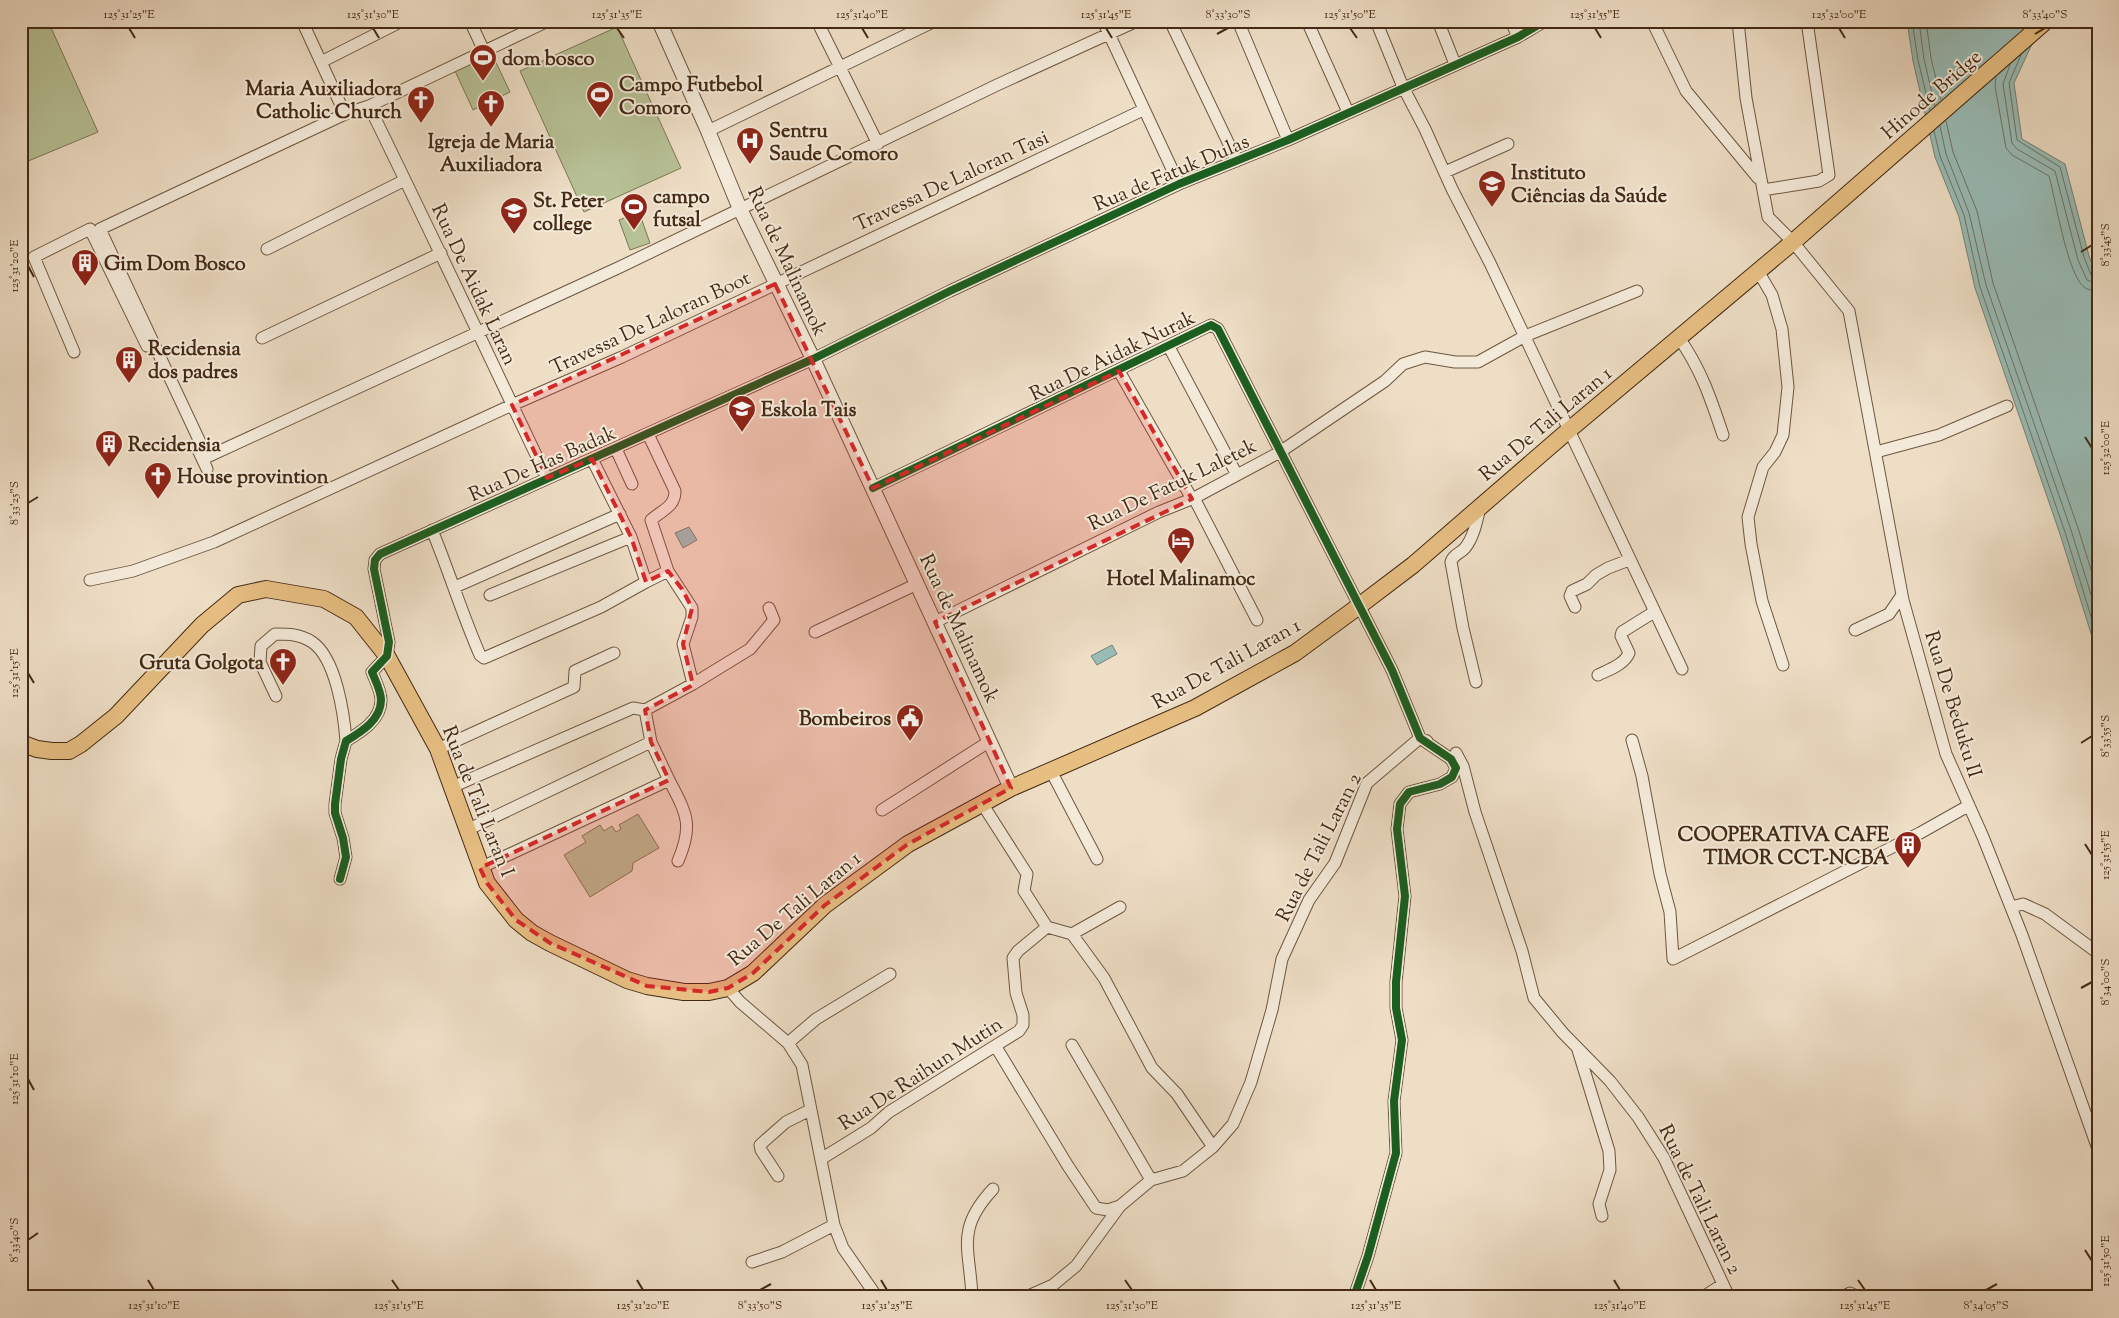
<svg xmlns="http://www.w3.org/2000/svg" width="2119" height="1318" font-family="'Sorts Mill Goudy',serif">
  <rect width="100%" height="100%" fill="#eedec6"/>
  <filter id="stains"><feTurbulence type="fractalNoise" baseFrequency=".004" numOctaves="4"/><feColorMatrix values="0 0 0 0 .2 0 0 0 0 .09 0 0 0 0 .02 0 0 0 .5 -.17"/></filter>
  <radialGradient id="worn" r=".72"><stop offset=".6" stop-color="#630" stop-opacity="0"/><stop offset="1" stop-color="#630" stop-opacity=".3"/></radialGradient>
  <path fill="#b7c196" stroke="#7e7655" d="M21,21h27l50,111 -77,32z
    M617,27l64,141 -97,44 -64,-141z
    M492,54l18,38 -37,18 -18,-39z
    M639,212l11,31 -20,7 -11,-30z
    M638,814l21,34 -26,15 -1,8 -42,26 -26,-42 22,-13 -4,-6 18,-11 4,6 8,-5 4,6 5,-3 -2,-4z"/>
  <path fill="#99bcb6" stroke="#778275" d="M1907,21h124l7,10 -24,52 8,56 43,25 24,92 9,22v378l-38,-122 -85,-246 -16,-71 -24,-60 -22,-96z
    M689,527l8,13 -14,8 -8,-15z
    M1112,645l5,9 -20,11 -6,-9z"/>
  <g fill="none" stroke-linecap="round" stroke-linejoin="round">
    <path stroke="#6e7365" stroke-width="1" d="M1912,21l6,39 12,50
      M1919,21l5,38 11,47
      M1926,21l5,37 10,42
      M2021,55l-12,28 8,57 43,27 24,90 7,18 7,3
      M2010,65l-7,19 9,59 5,6 38,22 23,89 9,20 11,4
      M1996,77l-1,9 11,62 6,7 37,21c7,26 17,89 32,108 4,5 10,7 17,7
      M1946,121l7,31 24,59 16,72 85,245 20,64
      M1940,126l6,28 23,59 17,72 85,245 27,87
      M1934,131l6,25 24,59 16,72 85,245 33,107"/>
    <defs>
      <path id="minor" d="M302,21l43,93 24,-8 179,-85
        M470,21l14,30
        M817,21l61,123
        M1103,21l76,163
        M1170,21l67,140
        M1238,21l50,119
        M1307,21l41,91
        M1376,21l27,66 22,42 27,60 38,74 192,406
        M1438,21l17,43
        M1511,21l7,16
        M1652,21l34,70 72,87
        M1738,21l8,77 22,119 25,25 56,69 54,289 43,154 37,83 39,98 76,214
        M321,62l81,-41
        M369,106c61,124 119,248 178,372
        M345,114l-245,115 107,228 413,-190 377,-182 140,-64
        M708,131l227,-110
        M1445,172l63,-28
        M1763,190l56,-9 10,-6 -22,-154
        M267,249l138,-69
        M1758,271l14,24 10,34 6,58 -5,48 -8,17 -12,15 -15,50 3,27 11,57 21,64
        M262,338l179,-85
        M1679,338c22,31 32,61 44,97
        M1169,347l68,128
        M74,352l-40,-95 56,-28 57,117
        M1119,371l73,128
        M648,434l27,57c0,16 -13,19 -24,29l17,51
        M616,449l16,35
        M198,450l9,19
        M1876,452l63,-17 68,-29
        M873,488l338,-163 7,4 174,341 28,68 31,21 5,9 -4,9 -12,7 -31,8 -9,12 -3,25 8,67 -9,86v26l6,32 -8,61 2,52 -28,103 -14,41
        M1194,498l63,122
        M432,530c17,41 30,84 48,125l4,3 117,-51 45,-25
        M90,580l43,-9 81,-29 298,-137 110,-48 521,-247
        M455,587l165,-73
        M490,595l141,-58
        M1575,607l-5,-11 2,-5 15,-7 9,-9 12,-7 21,-8
        M935,622l224,-110 35,-14 86,-46 105,-71 18,-17 22,-7 30,5h23l47,-26 112,-45
        M1855,630l34,-16 13,-19
        M815,632l102,-48
        M1598,675c10,-5 26,-10 31,-22l-8,-17 1,-4 32,-20
        M1476,682l-13,-54 -12,-66c2,-8 9,-8 14,-14 9,-11 12,-28 15,-41
        M693,684l57,-35 24,-29 -5,-12
        M276,696l-16,-34 1,-16 14,-12c13,0 25,0 37,8 24,16 32,72 34,99
        M1632,740l10,36 18,98 10,38 3,47 247,-126 48,-27
        M438,749l136,-62 1,-16 39,-18
        M1456,753l7,13 12,46 47,139 12,47 29,35 47,48 28,36 26,41 65,139
        M1051,771l46,88
        M669,780c17,33 25,44 9,81
        M452,787l181,-79 12,2
        M882,810l108,-69
        M467,830l184,-88
        M480,868l189,-88 -18,-38 -6,-32 48,-26 -10,-40 9,-27v-9l-24,-37 -22,11 -15,-45 -39,-78
        M340,879l6,-22 -3,-19 -8,-25v-9l6,-45 5,-18c15,-9 35,-21 35,-41 0,-9 -6,-20 -9,-28l15,-16 2,-14 -15,-73 1,-9 5,-6 433,-195 137,-68 229,-107 109,-44 230,-103 27,-16
        M2011,907l12,-3 22,10 53,39
        M1047,927l25,7 32,44 48,90 25,26 36,53
        M1072,934l48,-27
        M728,988l12,14 48,41 14,22 32,160 9,23 34,49
        M788,1043l28,-24 74,-45
        M1072,1045l79,135
        M996,1047l72,119 28,42 12,2 12,-4
        M1578,1050l31,101 1,19 -11,34 3,12
        M821,1159l50,-31 18,-16 130,-81 4,-6v-10l-7,-22 -3,-35 5,-7 29,-24 -23,-36 3,-17 -44,-69
        M778,1176l-17,-26 -1,-5 26,-23 24,-12
        M752,1262l30,-10 52,-27
        M972,1297c-2,-49 -17,-67 21,-108
        M1026,1297l27,-12 23,-19 44,-60 31,-26 32,-9 30,-24 20,-23 18,-42 21,-72 10,-51 27,-59 26,-37 32,-80 53,-45 7,3
        M1703,1297l19,-12
        M1843,1297l7,-4 8,4"/>
      <path id="tertiary" d="M659,21l49,110 32,78 73,150 198,429"/>
      <path id="primary" d="M21,743l16,6 15,2h17l12,-7 35,-28 86,-91 36,-30 28,-6 58,10 32,18 31,39 51,93 49,134 29,37 16,13 18,10 77,37 20,6 37,6h25l19,-4 25,-15 72,-68 83,-61 103,-56 184,-80 100,-55 64,-47 54,-41 156,-135 224,-188 253,-221"/>
    </defs>
    <use href="#minor" stroke="#6e5740" stroke-width="13"/>
    <use href="#tertiary" stroke="#6e5740" stroke-width="16"/>
    <use href="#primary" stroke="#442a14" stroke-width="18"/>
    <use href="#minor" stroke="#f4eada" stroke-width="11"/>
    <use href="#tertiary" stroke="#f4eada" stroke-width="14"/>
    <use href="#primary" stroke="#e7bf83" stroke-width="16"/>
    <defs>
      <path id="cycleway" d="M873,488l338,-163 7,4 174,341 28,68 31,21 5,9 -4,9 -12,7 -31,8 -9,12 -3,25 8,67 -9,86v26l6,32 -8,61 2,52 -28,103 -14,41
        M340,879l6,-22 -3,-19 -8,-25v-9l6,-45 5,-18c15,-9 35,-21 35,-41 0,-9 -6,-20 -9,-28l15,-16 2,-14 -15,-73 1,-9 5,-6 433,-195 137,-68 229,-107 109,-44 230,-103 27,-16"/>
    </defs>
    <use href="#cycleway" stroke="#f4eada" stroke-width="11"/>
    <use href="#cycleway" stroke="#1b5e20" stroke-width="8"/>
  </g>
  <path fill="#d62828" fill-opacity="0.2" stroke="#d62828" stroke-width="4" stroke-dasharray="10 6" stroke-linejoin="round" d="M775,284l98,204 246,-117 73,128 -257,123 76,166 -103,56 -83,61 -72,68 -25,15 -19,4 -62,-6 -97,-43 -34,-23 -29,-37 -7,-15 189,-88 -18,-38 -6,-32 48,-25 -10,-41 9,-36 -10,-19 -14,-18 -22,11 -15,-45 -39,-78 -45,19 -35,-73z"/>
  <path fill="none" stroke="#442a14" stroke-width="2" d="M129,28l6,10M373,28l6,10M617,28l7,10M862,28l6,10M1106,28l6,10M1350,28l7,10M1595,28l6,10M1839,28l6,10M1217,34l11,-6M2035,34l10,-6M2081,252l11,-7M28,266l6,11M2085,437l7,11M28,503l10,-6M28,673l6,10M2081,743l11,-7M2085,844l7,11M2081,988l11,-6M28,1079l6,11M28,1240l10,-7M2085,1250l7,11M148,1280l6,10M392,1280l7,10M637,1280l6,10M881,1280l6,10M1125,1280l7,10M1370,1280l6,10M1614,1280l6,10M1858,1280l7,10M760,1290l11,-6M1986,1290l11,-6"/>
  <defs>
    <symbol id="stadium-pin" viewBox="-11 -11 22 30"><path d="M0 17L-7.5 6A9.5 9.5 0 1 1 7.5 6Z" fill="#8f2418" stroke="#f4eada"/><path d="M0-5a6.5 5 0 1 0 0 10a6.5 5 0 1 0 0-10ZM-3.5-1.8h7v3.6h-7Z" fill="#fff"/></symbol>
    <symbol id="church-pin" viewBox="-11 -11 22 30"><path d="M0 17L-7.5 6A9.5 9.5 0 1 1 7.5 6Z" fill="#8f2418" stroke="#f4eada"/><path d="M-1.2-6h2.4v3.5h3.3v2.4h-3.3V6h-2.4V-.1h-3.3v-2.4h3.3Z" fill="#fff"/></symbol>
    <symbol id="hospital-pin" viewBox="-11 -11 22 30"><path d="M0 17L-7.5 6A9.5 9.5 0 1 1 7.5 6Z" fill="#8f2418" stroke="#f4eada"/><path d="M-5-5h3v3.5h4V-5h3V5h-3V1.5h-4V5h-3Z" fill="#fff"/></symbol>
    <symbol id="university-pin" viewBox="-11 -11 22 30"><path d="M0 17L-7.5 6A9.5 9.5 0 1 1 7.5 6Z" fill="#8f2418" stroke="#f4eada"/><path d="M0-5L7-2L0 1L-7-2ZM-4 1L0 2.5L4 1V4Q0 6-4 4Z" fill="#fff"/></symbol>
    <symbol id="building-pin" viewBox="-11 -11 22 30"><path d="M0 17L-7.5 6A9.5 9.5 0 1 1 7.5 6Z" fill="#8f2418" stroke="#f4eada"/><path d="M-4-6H4V6H1V3H-1V6H-4ZM-2.5-4.3h1.7v1.8h-1.7ZM.8-4.3h1.7v1.8H.8ZM-2.5-1h1.7V.8h-1.7ZM.8-1h1.7V.8H.8Z" fill="#fff"/></symbol>
    <symbol id="school-pin" viewBox="-11 -11 22 30"><path d="M0 17L-7.5 6A9.5 9.5 0 1 1 7.5 6Z" fill="#8f2418" stroke="#f4eada"/><path d="M0-5L7-2L0 1L-7-2ZM-4 1L0 2.5L4 1V4Q0 6-4 4Z" fill="#fff"/></symbol>
    <symbol id="hotel-pin" viewBox="-11 -11 22 30"><path d="M0 17L-7.5 6A9.5 9.5 0 1 1 7.5 6Z" fill="#8f2418" stroke="#f4eada"/><path d="M-6-4.5h1.5V1H6V5H4.5V3h-9V5H-6ZM-4 0a1.8 1.8 0 1 1 3.6 0ZM.5 0V-2.5h3Q6-2.5 6 0Z" fill="#fff"/></symbol>
    <symbol id="civic-pin" viewBox="-11 -11 22 30"><path d="M0 17L-7.5 6A9.5 9.5 0 1 1 7.5 6Z" fill="#8f2418" stroke="#f4eada"/><path d="M-.6-6.5H3V-4.5H.6V-3L4-1V1h2V6H-6V1h2V-1L-.6-3ZM-1.2 2.5V6h2.4V2.5Z" fill="#fff"/></symbol>
  </defs>
  <g fill-rule="evenodd">
    <use href="#stadium-pin" x="467" y="42" width="32" height="43"/>
    <use href="#stadium-pin" x="584" y="79" width="32" height="43"/>
    <use href="#church-pin" x="405" y="84" width="32" height="43"/>
    <use href="#church-pin" x="475" y="88" width="32" height="43"/>
    <use href="#hospital-pin" x="734" y="125" width="32" height="43"/>
    <use href="#university-pin" x="1476" y="168" width="32" height="43"/>
    <use href="#stadium-pin" x="618" y="191" width="32" height="43"/>
    <use href="#university-pin" x="498" y="195" width="32" height="43"/>
    <use href="#building-pin" x="69" y="247" width="32" height="43"/>
    <use href="#building-pin" x="113" y="344" width="32" height="43"/>
    <use href="#school-pin" x="726" y="393" width="32" height="43"/>
    <use href="#building-pin" x="93" y="428" width="32" height="43"/>
    <use href="#church-pin" x="142" y="460" width="32" height="43"/>
    <use href="#hotel-pin" x="1165" y="525" width="32" height="43"/>
    <use href="#church-pin" x="267" y="646" width="32" height="43"/>
    <use href="#civic-pin" x="894" y="702" width="32" height="43"/>
    <use href="#building-pin" x="1892" y="829" width="32" height="43"/>
  </g>
  <g text-anchor="middle" stroke-width="4" stroke-linejoin="round" paint-order="stroke">
    <g font-size="20" font-weight="bold" fill="#442a14" stroke="#f4eada" text-anchor="start">
      <text x="502" y="65">dom bosco</text>
      <text x="619" y="91">Campo Futbebol<tspan x="619" dy="23">Comoro</tspan></text>
      <text x="402" y="95" text-anchor="end">Maria Auxiliadora<tspan x="402" dy="23">Catholic Church</tspan></text>
      <text x="769" y="137">Sentru<tspan x="769" dy="23">Saude Comoro</tspan></text>
      <text x="491" y="148" text-anchor="middle">Igreja de Maria<tspan x="491" dy="23">Auxiliadora</tspan></text>
      <text x="1511" y="179">Instituto<tspan x="1511" dy="23">Ciências da Saúde</tspan></text>
      <text x="653" y="203">campo<tspan x="653" dy="23">futsal</tspan></text>
      <text x="533" y="207">St. Peter<tspan x="533" dy="23">college</tspan></text>
      <text x="104" y="270">Gim Dom Bosco</text>
      <text x="148" y="355">Recidensia<tspan x="148" dy="23">dos padres</tspan></text>
      <text x="761" y="416">Eskola Tais</text>
      <text x="128" y="451">Recidensia</text>
      <text x="177" y="483">House provintion</text>
      <text x="1181" y="585" text-anchor="middle">Hotel Malinamoc</text>
      <text x="264" y="669" text-anchor="end">Gruta Golgota</text>
      <text x="891" y="725" text-anchor="end">Bombeiros</text>
      <text x="1889" y="841" text-anchor="end">COOPERATIVA CAFE<tspan x="1889" dy="23">TIMOR CCT-NCBA</tspan></text>
    </g>
    <g font-size="20" fill="#442a14" stroke="#f4eada">
      <text transform="translate(1931 94) rotate(-41)" y="7">Hinode Bridge</text>
      <text transform="translate(1171 172) rotate(-23)" y="7">Rua de Fatuk Dulas</text>
      <text transform="translate(951 180) rotate(-25)" y="7">Travessa De Laloran Tasi</text>
      <text transform="translate(788 261) rotate(65)" y="7">Rua de Malinamok</text>
      <text transform="translate(475 284) rotate(65)" y="7">Rua De Aidak Laran</text>
      <text transform="translate(650 322) rotate(-25)" y="7">Travessa De Laloran Boot</text>
      <text transform="translate(1112 355) rotate(-26)" y="7">Rua De Aidak Nurak</text>
      <text transform="translate(1545 423) rotate(-40)" y="7">Rua De Tali Laran 1</text>
      <text transform="translate(542 463) rotate(-24)" y="7">Rua De Has Badak</text>
      <text transform="translate(1172 484) rotate(-26)" y="7">Rua De Fatuk Laletek</text>
      <text transform="translate(960 628) rotate(65)" y="7">Rua de Malinamok</text>
      <text transform="translate(1226 663) rotate(-29)" y="7">Rua De Tali Laran 1</text>
      <text transform="translate(1954 704) rotate(73)" y="7">Rua De Beduku II</text>
      <text transform="translate(479 801) rotate(68)" y="7">Rua de Tali Laran I</text>
      <text transform="translate(1318 847) rotate(-63)" y="7">Rua de Tali Laran 2</text>
      <text transform="translate(794 908) rotate(-40)" y="7">Rua De Tali Laran 1</text>
      <text transform="translate(920 1073) rotate(-33)" y="7">Rua De Raihun Mutin</text>
      <text transform="translate(1701 1199) rotate(64)" y="7">Rua de Tali Laran 2</text>
    </g>
  </g>
  <rect width="2119" height="1318" fill="none" stroke="#eedec6" stroke-width="55"/>
  <rect x="28" y="28" width="2064" height="1262" fill="none" stroke="#442a14" stroke-width="2"/>
  <g font-size="12" text-anchor="middle" fill="#442a14">
    <text x="129" y="18">125°31'25"E</text>
    <text x="373" y="18">125°31'30"E</text>
    <text x="617" y="18">125°31'35"E</text>
    <text x="862" y="18">125°31'40"E</text>
    <text x="1106" y="18">125°31'45"E</text>
    <text x="1228" y="18">8°33'30"S</text>
    <text x="1350" y="18">125°31'50"E</text>
    <text x="1595" y="18">125°31'55"E</text>
    <text x="1839" y="18">125°32'00"E</text>
    <text x="2045" y="18">8°33'40"S</text>
    <text transform="translate(2105 245) rotate(-90)" y="4">8°33'45"S</text>
    <text transform="translate(14 266) rotate(-90)" y="4">125°31'20"E</text>
    <text transform="translate(2105 448) rotate(-90)" y="4">125°32'00"E</text>
    <text transform="translate(14 503) rotate(-90)" y="4">8°33'25"S</text>
    <text transform="translate(14 673) rotate(-90)" y="4">125°31'15"E</text>
    <text transform="translate(2105 736) rotate(-90)" y="4">8°33'55"S</text>
    <text transform="translate(2105 855) rotate(-90)" y="4">125°31'55"E</text>
    <text transform="translate(2105 982) rotate(-90)" y="4">8°34'00"S</text>
    <text transform="translate(14 1079) rotate(-90)" y="4">125°31'10"E</text>
    <text transform="translate(14 1240) rotate(-90)" y="4">8°33'40"S</text>
    <text transform="translate(2105 1261) rotate(-90)" y="4">125°31'50"E</text>
    <text x="154" y="1309">125°31'10"E</text>
    <text x="399" y="1309">125°31'15"E</text>
    <text x="643" y="1309">125°31'20"E</text>
    <text x="760" y="1309">8°33'50"S</text>
    <text x="887" y="1309">125°31'25"E</text>
    <text x="1132" y="1309">125°31'30"E</text>
    <text x="1376" y="1309">125°31'35"E</text>
    <text x="1620" y="1309">125°31'40"E</text>
    <text x="1865" y="1309">125°31'45"E</text>
    <text x="1986" y="1309">8°34'05"S</text>
  </g>
  <rect width="100%" height="100%" filter="url(#stains)"/>
  <rect width="100%" height="100%" fill="url(#worn)"/>
</svg>
